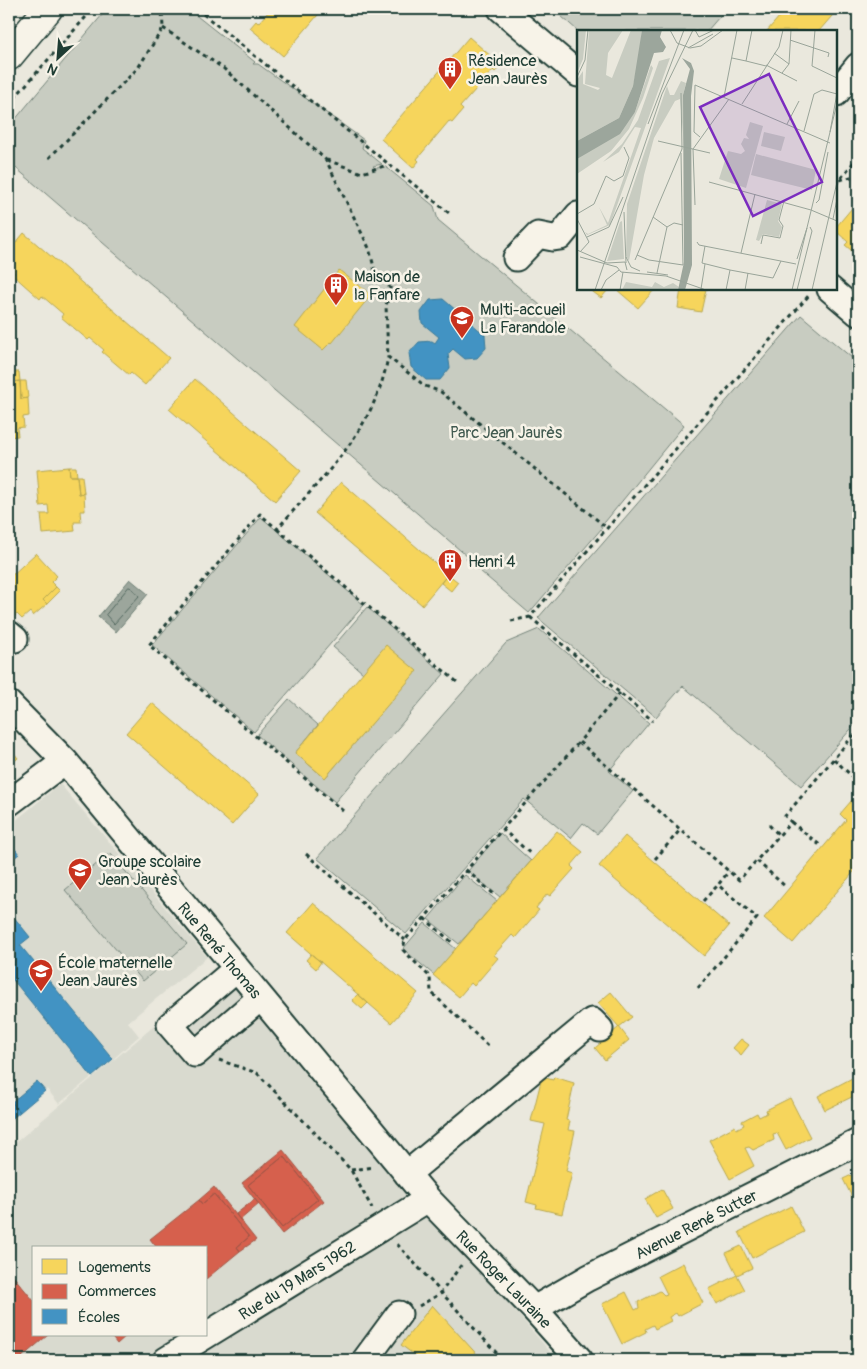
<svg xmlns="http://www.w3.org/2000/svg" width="867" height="1369" font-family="Pangolin,sans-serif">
  <rect width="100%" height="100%" fill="#eae8dd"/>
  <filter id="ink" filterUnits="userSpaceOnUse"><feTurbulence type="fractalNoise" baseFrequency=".02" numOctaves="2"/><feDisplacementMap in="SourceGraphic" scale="10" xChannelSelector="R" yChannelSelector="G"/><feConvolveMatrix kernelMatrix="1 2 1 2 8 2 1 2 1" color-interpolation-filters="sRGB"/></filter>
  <g filter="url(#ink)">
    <path fill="#d9dacf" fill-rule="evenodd" d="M60,784l147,173 -79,65 11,14 -26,23 -54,45 -12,-15 -38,32v-295z
      M223,968l334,392h-548v-212zM34,1248h172v87h-172z"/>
    <path fill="#c8ccc1" stroke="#74847a" d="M107,9h81l67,53 -2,2h5l106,76 -2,8 20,16 -9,2 2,2 11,-1 48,39 4,14 246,205 -79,97 -5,3 2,3 -73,85 -63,-54 2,-2 -459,-395v-35z
      M553,9h173l-19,22h-129z
      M801,315l57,48v358l-57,65 -118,-100 -27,31 -118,-99z
      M261,517l103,88 -110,127 -102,-87z
      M367,607l77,67 -109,128 -78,-67 32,-36 29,26 -23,28 30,25 91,-107 -53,2 -30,-26z
      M539,629l110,94 -40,48 24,20 -36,43 -14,-11 -12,15 -47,-39 -118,135 -89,-76 189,-215z
      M500,833l31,28 -31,36 -32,-26z
      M110,853l77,91 -44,37 -78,-91z
      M465,875l32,26 -38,43 -31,-25z
      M425,923l31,26 -22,26 -31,-26z"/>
    <path fill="#9ca69c" stroke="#6a7c72" d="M130,579l18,15 -32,38 -18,-15z"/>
    <path fill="#f6d55c" stroke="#b6a750" d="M271,9h52l-40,47 -33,-28 6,-7 2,2z
      M786,9h52l-19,22h-52z
      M469,37l32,28 -6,7 -2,-2 -33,37 3,3 -11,13 -3,-2 -32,38 2,2 -6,7 -32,-29z
      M857,202l1,1v53l-13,-11 3,-3 -12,-11v-4z
      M24,233l145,125 -24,27 -14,-12 -2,2 -27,-23 2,-2 -14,-12 -2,2 -27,-23 2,-3 -21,-18 -2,3 -27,-24 2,-2 -6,-6v-16z
      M339,270l32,25 -39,48 -1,-1 -8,8 -28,-23z
      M589,289h20l-8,9z
      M616,289h39l-17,19z
      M681,289h25l-5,23 -23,-4z
      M12,372h7l1,9 -7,1z
      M12,372l1,10 7,-1 1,18 7,-1 1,18 -6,1 1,10 -7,1 1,8 -9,1v-64z
      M195,379l106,92 -26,30 -106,-92z
      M20,381h6l2,17 -7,1z
      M69,467l1,9h7l2,18 5,-1 1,18h-5l1,11h-7l1,9 -32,3 -2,-20h8l-1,-9 -8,1 -3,-36z
      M69,467h7l1,9h-7z
      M77,476h5l2,17 -5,1z
      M341,482l107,92 -26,31 -107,-92z
      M36,553l21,23 -6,6 5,5 -13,13 4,4 -14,12 -3,-4 -8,7 -5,-5 -6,6 -2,-2v-29l5,-5 -5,-6z
      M448,574l10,8 -7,9 -10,-8z
      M56,587l4,4 -13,13 -4,-4z
      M386,645l31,26 -92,107 -30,-25z
      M152,703l107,91 -27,31 -106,-92z
      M9,747l9,11 -9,8z
      M858,793v74l-65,76 -29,-25 82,-98 -6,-6z
      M557,831l26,21 -12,14 3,3 -24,27 -3,-2 -11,14 3,2 -24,28 -3,-3 -18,20 4,3 -24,28 -3,-3 -12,14 -26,-22z
      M625,836l104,90 -25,30 -105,-90z
      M313,903l105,90 -27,30 -104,-90z
      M311,954l10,8 -5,7 -10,-9z
      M611,992l21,25 -13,10 -21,-24z
      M358,994l10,9 -6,6 -10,-9z
      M619,1027l10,13 -24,20 -10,-12z
      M741,1039l8,6 -8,10 -8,-7z
      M858,1075v19l-33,16 -7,-14z
      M542,1077l11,3 1,-3 20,6 -8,37 4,1 -2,9 7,1 -9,40 6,2 -10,41 -26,-6 1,-3 -11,-3 19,-78 -14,-3z
      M790,1098l20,39 -24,13 -9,-17 -4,1 1,6 -21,10 -4,-3 -4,1 9,18 -24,13 -21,-39 26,-14 1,3 8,-4 -2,-4 15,-8 2,4 8,-4 -1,-3z
      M858,1172v32l-2,1 -13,-26z
      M662,1189l11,20 -17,9 -11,-19z
      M791,1206l13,26 -52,26 -13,-26z
      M741,1246l11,22 -15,7 -11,-22z
      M683,1263l20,40 -25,13 -2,-3 -7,4 2,4 -16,8 -2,-4 -8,4 1,3 -24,12 -20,-40 24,-12 9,18 4,-2 -1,-6 22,-11 4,4 3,-1 -9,-18z
      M737,1275l8,15 -28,14 -8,-15z
      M432,1305l50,55h-61l-20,-15z"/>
    <path fill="#d6604d" stroke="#9f5646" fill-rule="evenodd" d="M283,1150l41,51 -42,33 -40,-51zM284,1156l34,43 -36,29 -34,-43z
      M284,1156l34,43 -36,29 -34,-43z
      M214,1187l42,53 -16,11 -3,-4 12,-10 -35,-43 -12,10 -3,-4z
      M214,1194l35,43 -12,10 3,4 -34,28v-31h-49l-7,-9 49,-39 3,4z
      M255,1199l4,5 -19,16 -4,-6z
      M9,1271l25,30v34h14l-26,22 2,3h-15z
      M110,1335h17l-10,9z"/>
    <path fill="#4393c3" stroke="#387998" d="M443,299l42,36 1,13 -9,10 -12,1 -12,-10 -5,5 2,14 -10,12h-14l-15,-13 -2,-14 10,-11 13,-1 3,2 4,-6 -17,-14 -1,-11 9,-12z
      M9,841l10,13 -10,8z
      M13,916l17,21 -10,8 93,114 -21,18 -83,-102v-56z
      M37,1081l8,10 -25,21 -8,-10z
      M9,1099l11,13 -11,9z"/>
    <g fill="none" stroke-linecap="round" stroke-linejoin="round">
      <path stroke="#51675e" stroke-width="1" d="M129,587l3,1 7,8 -25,28 -8,-9z"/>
      <defs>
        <path id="minor" d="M501,9l77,65
          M836,93l22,-27
          M516,258l22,-23 15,3 7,-1 18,-22
          M830,289l28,24
          M9,634l6,5
          M9,704l56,57 363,438 106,110 46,51
          M9,803l56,-42
          M236,969l-66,56 25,29 65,-56
          M407,1174l185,-153 8,8
          M534,1309l54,-31 270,-136
          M166,1360l262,-161
          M365,1360l34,-46"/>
        <path id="major" d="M9,56l39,-47"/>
      </defs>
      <use href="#minor" stroke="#1f3d34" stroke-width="29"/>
      <use href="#major" stroke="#1f3d34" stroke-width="31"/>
      <path stroke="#1f3d34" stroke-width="3" stroke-dasharray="4 4" stroke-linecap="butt" d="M197,9l252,204
        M163,28l60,40 103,92 43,88 6,23 16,18 -5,16 2,52 37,29 16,6 166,136
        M9,104l84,-95
        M49,158l89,-90 25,-40 -1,-19
        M327,160l35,13 25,-8
        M840,180l18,-5
        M836,184l22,-27
        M277,529l180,153
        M530,617l123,104
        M511,621l19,-4 280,-323
        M620,693l-41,49 160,138 52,-58 -6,-6 73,-86
        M834,759l24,23
        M343,811l-194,-166 111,-131 17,15c47,-54 98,-99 111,-172
        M791,822l30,24
        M769,825l10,10
        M502,829l30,26
        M306,854l99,86
        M655,859l26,-30
        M757,861l29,26
        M466,870l30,26
        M703,901l15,-16
        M424,918l30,26
        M698,988l59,-70 -39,-33 11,-14
        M488,1046l-57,-54 -1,-15 -27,-27 2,-10 174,-198
        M219,1060l38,13 94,97 21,38
        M351,1170l23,-3
        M397,1244l106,116
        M419,1306l21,-12 22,-30"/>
      <use href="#minor" stroke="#f7f3e8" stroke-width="25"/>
      <use href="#major" stroke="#f7f3e8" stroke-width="28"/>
    </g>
  </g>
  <defs>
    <symbol id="building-pin" viewBox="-11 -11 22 30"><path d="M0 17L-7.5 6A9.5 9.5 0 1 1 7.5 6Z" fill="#c8321e" stroke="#f7f3e8"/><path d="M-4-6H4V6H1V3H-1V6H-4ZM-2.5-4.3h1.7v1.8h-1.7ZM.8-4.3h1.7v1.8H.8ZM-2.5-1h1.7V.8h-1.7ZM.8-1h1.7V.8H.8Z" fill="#fff"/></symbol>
    <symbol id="school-pin" viewBox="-11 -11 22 30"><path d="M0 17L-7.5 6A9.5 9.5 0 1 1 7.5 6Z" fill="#c8321e" stroke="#f7f3e8"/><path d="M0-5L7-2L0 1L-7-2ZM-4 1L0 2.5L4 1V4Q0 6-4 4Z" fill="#fff"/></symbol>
  </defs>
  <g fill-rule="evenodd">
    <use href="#building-pin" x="436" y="55" width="28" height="38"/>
    <use href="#building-pin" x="322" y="271" width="28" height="38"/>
    <use href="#school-pin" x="448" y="304" width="28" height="38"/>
    <use href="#building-pin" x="436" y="547" width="28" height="38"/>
    <use href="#school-pin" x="66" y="856" width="28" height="38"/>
    <use href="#school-pin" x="27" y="957" width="28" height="38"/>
  </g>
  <g text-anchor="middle" stroke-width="5" stroke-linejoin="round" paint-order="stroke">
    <g font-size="16" fill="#1f3d34" stroke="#f7f3e8" text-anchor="start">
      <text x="468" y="66">Résidence<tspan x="468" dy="18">Jean Jaurès</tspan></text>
      <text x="354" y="282">Maison de<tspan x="354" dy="18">la Fanfare</tspan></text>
      <text x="480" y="315">Multi-accueil<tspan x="480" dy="18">La Farandole</tspan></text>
      <text x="468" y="567">Henri 4</text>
      <text x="98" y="867">Groupe scolaire<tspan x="98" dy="18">Jean Jaurès</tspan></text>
      <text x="58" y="968">École maternelle<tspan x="58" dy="18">Jean Jaurès</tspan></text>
    </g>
    <g font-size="16" fill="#415a50" stroke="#f7f3e8">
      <text x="506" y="438">Parc Jean Jaurès</text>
    </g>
    <g font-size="16" fill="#1f3d34" stroke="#f7f3e8">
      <text transform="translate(220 950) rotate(50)" y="6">Rue René Thomas</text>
      <text transform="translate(696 1224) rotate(-27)" y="6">Avenue René Sutter</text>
      <text transform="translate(504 1279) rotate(46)" y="6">Rue Roger Lauraine</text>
      <text transform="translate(297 1280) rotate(-32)" y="6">Rue du 19 Mars 1962</text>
    </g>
  </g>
  <g transform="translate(577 30)">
    <rect width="260" height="260" fill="#eae8dd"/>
    <path d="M0,0h9l-3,29 -6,14zM12,0h34l-15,23 -2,22 6,3 19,-48h11l-2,23 -7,33 -14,32 -42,23v-61l6,-9v13l15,6 2,-2 -15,-4zM93,28l-60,167 -23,10 -2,-3 3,2 19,-9 -8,-18 9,16 33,-95 -6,-1 -16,25 -16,10 19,-18 16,-24 21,-59zM74,35l2,3 -10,30 -14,31 -18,22 -34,23v-15l58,-47zM104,51l5,2 -3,12 1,50 -4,-46 -5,2 -21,37 -10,37 -15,86 -3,-5 1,-52 40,-118 3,9h4zM173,92l13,4 -17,62 -27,-9 9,-28 13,3 4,-3 -4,-7 3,-6 5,1 -3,-4zM187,102l21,5 -4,14 -20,-5zM179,124l60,16 -4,20 -61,-15zM190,170l15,4 -4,17 4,6 -3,10 -16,-3 -4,7 -3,-1zM45,191l2,38 -17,2 13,-39zM49,252l26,5 3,-5 9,5 9,-4 6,4 -1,3h-56z" fill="#c8ccc1"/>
    <path d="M65,0h20l-2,7 6,10 -3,5 -9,1 -19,59 -15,22 -43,25v-18l42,-23 14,-32zM105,28l9,5 3,8 -3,25 1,169 -7,25h-7l6,-28 -1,-167 7,-26z" fill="#9ca69c"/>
    <path fill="none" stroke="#99a499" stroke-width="1" d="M93,0l7,13 13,5 11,-2 22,-16M118,0l4,7 15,-7M238,0l-3,36 25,12M213,10l39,13 -1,4M111,18l25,-14M197,23l15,11M155,28l14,3 6,-31M169,31l20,5M189,35l31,16M205,43l7,-9 2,-34M0,47l8,-17 3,-30M147,67l13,-67M165,74l37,-57 4,-17M71,94l36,-94M210,94l12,-23M227,101l10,-37 8,-4 15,4M253,102l7,-39M123,107l-6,-5 1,-47 135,58M81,111l52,12M116,119l36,-50M116,119l2,56M132,152l102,28M239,173l3,-3 9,-48M234,180l26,11M47,182l2,51M0,184l17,-10 12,-28 8,5 9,-5 6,-18 -5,-11M76,187l14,10 7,-4 9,2M0,189l12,23 -9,10M256,189l4,-20M10,207l22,-10 14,-30M120,212l2,3 97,19M184,214l2,-9 17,3 3,-12 -4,-6 5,-19M128,216l-3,17 28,7 43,8 8,-17M0,220l30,13 18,-1 2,8M164,223l14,-59M60,225l12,5 34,5 -2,-112M3,227l37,10 4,5 45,4 40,14M49,227l5,10 9,4M220,229l10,-31M58,230l47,-111 -1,-56M70,242l21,3M80,243l10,-46M124,259l4,-25M18,260l67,-196 31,-64M24,260l5,-10 13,-10M43,260l3,-18M149,260l4,-20M168,260l3,-17M215,260l45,-187M220,260l15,-59 -2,-4M235,260l25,-108"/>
    <path fill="#7b2cbf" fill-opacity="0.15" stroke="#7b2cbf" stroke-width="2.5" d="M192,44l53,108 -69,34 -53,-109z"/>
    <rect width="260" height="260" fill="none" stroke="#1f3d34" stroke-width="2.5"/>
  </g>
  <rect width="867" height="1369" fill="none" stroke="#f7f3e8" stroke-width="30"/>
  <rect x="15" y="15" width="837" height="1339" fill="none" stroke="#1f3d34" stroke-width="2" filter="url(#ink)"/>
  <rect x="32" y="1246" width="175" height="90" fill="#f7f3e8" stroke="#a1aaa0"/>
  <rect x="42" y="1259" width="25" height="15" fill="#f6d55c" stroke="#a1aaa0"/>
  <text x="78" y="1272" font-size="15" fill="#1f3d34">Logements</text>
  <rect x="42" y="1284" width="25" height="15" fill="#d6604d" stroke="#a1aaa0"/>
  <text x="78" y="1296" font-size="15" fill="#1f3d34">Commerces</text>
  <rect x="42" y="1309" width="25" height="15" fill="#4393c3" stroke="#a1aaa0"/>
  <text x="78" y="1322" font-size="15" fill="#1f3d34">Écoles</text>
  <g transform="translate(58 58) rotate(206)" stroke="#f7f3e8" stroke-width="4" paint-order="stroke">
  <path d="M0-4L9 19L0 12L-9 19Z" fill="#1f3d34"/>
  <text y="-8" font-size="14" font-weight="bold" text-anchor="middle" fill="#1f3d34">N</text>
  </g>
</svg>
